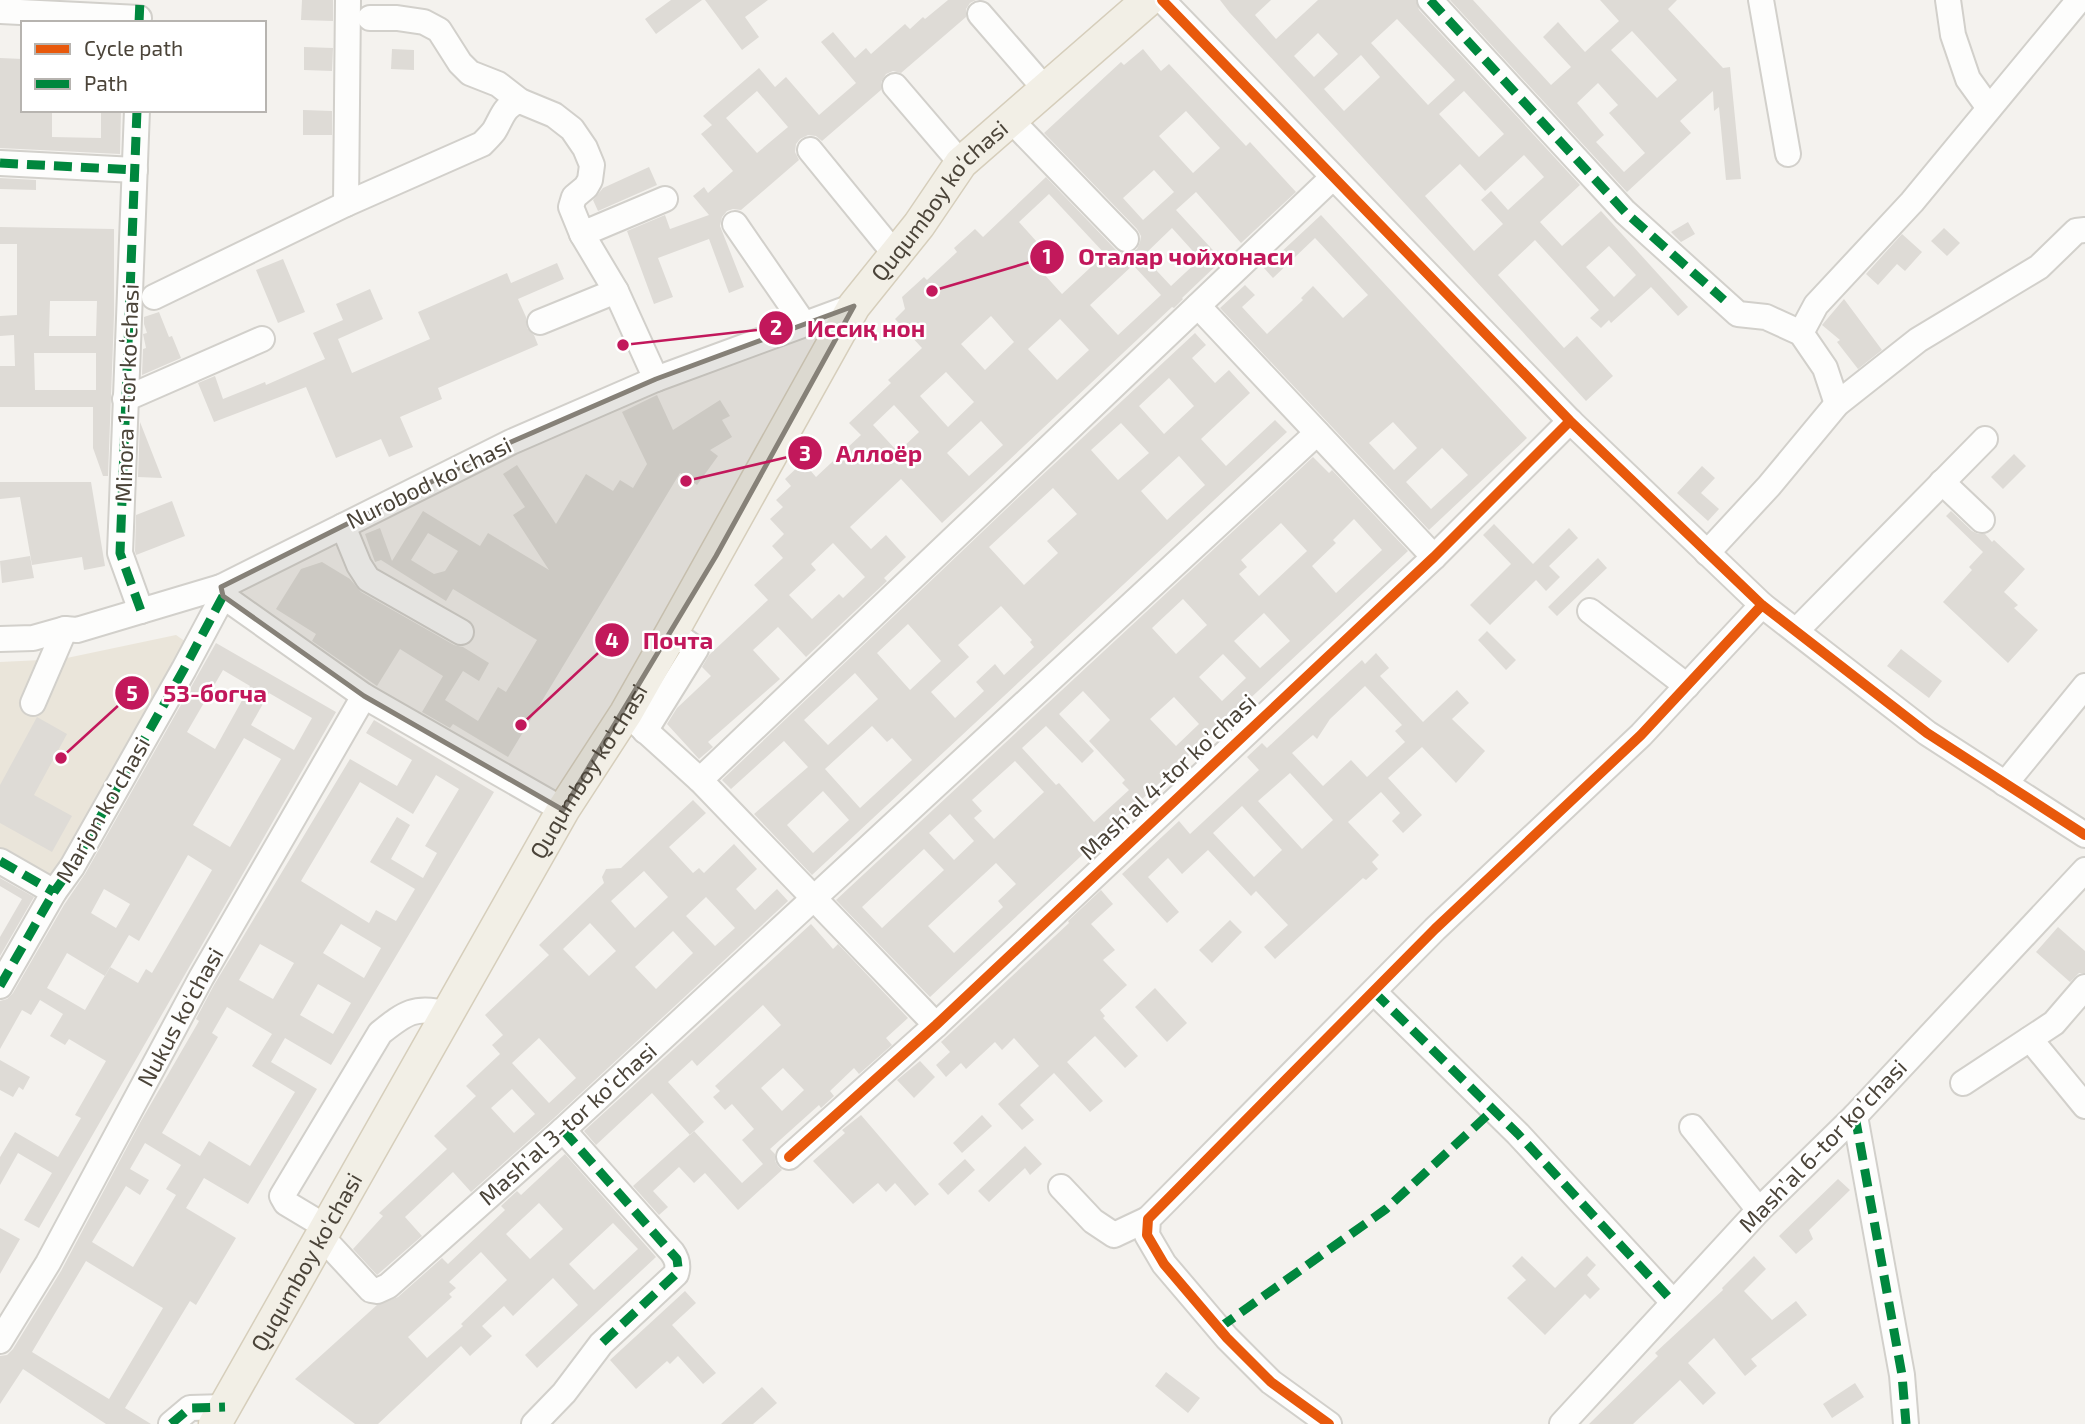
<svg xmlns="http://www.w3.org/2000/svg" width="2085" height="1424" font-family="'Exo 2',sans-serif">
  <rect width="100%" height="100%" fill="#f4f2ee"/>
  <path fill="#eae5da" d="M176,635l13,9 -138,239 -51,-30v-191l62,-3z"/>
  <path fill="#dedbd6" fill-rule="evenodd" d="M302,0h31v21l-32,-1z
    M671,0h31l-46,34 -11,-15z
    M705,0h63l-23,17 14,20 -17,13z
    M948,0h28l-6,3 -4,6v8l-65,56 -8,-2 -7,3 -5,8v8l-59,51 -6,-5 -8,-1 -8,4 -4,5 -1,8 4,8 -58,50 -8,-1 -6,2 -5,6 -2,9 24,61 -15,6 -20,-54 -51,19 15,39 -19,7 -27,-73 38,-16 5,14 39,-14 -16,-19 11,-9 4,6 25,-22 -32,-37 11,-9 -9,-9 56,-48 16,19 11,-10 33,38 37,-32 -35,-41 12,-10 22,26 11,-10 5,6 34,-30 5,5 13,-12 2,2zM757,91l31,36 -31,26 -31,-35z
    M1220,0h51l-16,15 21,24 42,-39h98l3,10 161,175 -40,37 22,24 39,-35 87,96 -10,9 -27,-29 -40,36 -2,-3 -8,8 -11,-10 9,-8 -64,-70 -37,35 66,73 13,-12 36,40 -27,25 -356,-388zM1397,19l58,61 -27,25 -57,-62zM1318,33l20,21 -24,23 -20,-21zM1361,55l19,22 -36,34 -20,-22zM1464,91l40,43 -25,23 -40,-43zM1524,155l20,22 -36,33 -17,-19 -10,9 22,24 -29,27 -49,-55 35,-32 25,27zM1609,246l27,29 -22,22 -28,-30z
    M1450,0h23l78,85 20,-18 -28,-30 15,-15 27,30 34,-31 -19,-21h77l-9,9 55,59 7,-1 11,112 -15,1 -7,-73 -5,4 -1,-20 -33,30 11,12 -64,59zM1632,31l45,49 -20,18 -46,-48zM1598,83l20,22 -9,8 36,40 -21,19 -28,-30 8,-7 -27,-32z
    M304,47l29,1 -1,23 -28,-1z
    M392,49l22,1v20l-23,-1z
    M1143,49l18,22 8,-7 77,82 4,-4 46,50 -55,51 -45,-51 -20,18 46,50 -40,38 1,1 -9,9 -2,-1 -230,216 -41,-44 -51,48 21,22 15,-14 20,22 -22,21 3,3 -81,76 -28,-30 -25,23 27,29 -72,63 5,5 -14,12 -32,-35 10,-16 34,-32 -9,-9 7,-12 59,-55 -14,-15 29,-27 -11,-12 12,-12 -14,-15 13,-12 -7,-7 15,-14 -6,-7 18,-17 13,15 45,-42 -12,-12 42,-40 -3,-3 34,-32 -27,-29 10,-10 -3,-12 22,-20 3,3 30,-28 -3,-4 21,-19 8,8 63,-60 70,73 5,3 8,1 8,-5 3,-7 1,-6 -4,-7 -93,-96 77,-71 3,3zM1186,111l34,37 -27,25 -34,-37zM1154,170l20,22 -31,28 -20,-22zM1049,194l56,60 -43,40 -28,-31 12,-11 -27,-30zM1172,228l28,31 -29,27 -28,-30zM1133,265l28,30 -43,40 -28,-30zM991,316l23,26 -29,28 -24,-26zM1060,319l29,31 -32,30 -29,-31zM946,372l28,30 -26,25 -28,-31zM894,405l25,27 -21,20 -25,-27zM981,421l22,24 -34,31 -22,-23zM833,543l32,34 -22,21 -4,-4 -27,25 -23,-24 27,-25 -5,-6z
    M0,58l23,1v51h29v27l49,1v-28h20l-1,44 -120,-6z
    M303,110l29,1v24h-29z
    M649,167l8,18 -59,26 -5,-11 10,-12z
    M0,178l36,2v10l-36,-1z
    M1321,215l206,223 -98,92 -209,-222 25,-23 10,10 -13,12 25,27 36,-34 -2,-2 12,-12 30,32 25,-23 -53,-57 -42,40 -9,-10zM1393,422l24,26 -23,22 -25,-27zM1442,448l26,27 -37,34 -25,-27z
    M1688,222l7,12 -14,8 -10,-10z
    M0,227l114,2v86l-6,161h-5l-10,-28v-41h-93v-41h15l-1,-31 -14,1v-20l17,-1v-71h-17zM50,301h47l-1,35h-47zM34,353h62v37h-61z
    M1944,228l16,15 -13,13 -16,-15z
    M1902,234l20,18 -17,19 -8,-7 -19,21 -12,-11z
    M283,259l22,53 -27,11 -22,-53z
    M557,263l7,16 -46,20 8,18 1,11 7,7 4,10 -100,43 4,11 -42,18 13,30 -24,10 -8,-18 -45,19 -30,-71 -92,35 -16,-39 17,-7 8,23 42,-17 1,3 59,-26 -12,-26 30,-13 -7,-16 34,-15 13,30 -45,20 14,34 78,-34 -12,-27 89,-39 4,10z
    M1844,299l38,51 -24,19 -21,-27 3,-2 -18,-15z
    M159,312l10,25 3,-1 9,22 -39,17 1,-26 3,-1 -3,-14 4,-1 -3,-9v-7z
    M1195,333l11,12 -14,13 23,25 14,-13 21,23 -49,46 25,27 49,-46 12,12 -475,443 -58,-61 54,-47 -24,-26 -53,48 -9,-9 301,-287zM1169,378l25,28 -30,28 -25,-28zM1121,423l28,30 -31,27 -27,-30zM1179,456l26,29 -38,35 -26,-29zM1053,488l24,26 -30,27 11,12 -34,32 -35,-38zM1001,606l31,34 -2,2 4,5 -30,28 -9,-11 -19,18 8,9 -29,27 -24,-26 38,-35 -11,-12zM908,624l33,37 -31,29 -33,-37zM855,673l23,26 -50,46 -24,-25zM872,726l15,16 5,-4 20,22 -52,48 -35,-39zM823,791l26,29 -36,33 -26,-28z
    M657,395l16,35 47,-30 10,16 -8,4 10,17 -22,13 8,6 -21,29 -17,-12 -172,284 -55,-33 -3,4 -28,-16 21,-36 -43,-27 -23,37 -65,-45 4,-7 -40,-25 25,-40 21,-7 28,17 11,13 93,53 9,2 26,16 -10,18 -16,-10 -18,29 33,21 20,-34 8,5 31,-52 -84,-51 -7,12 -65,-41 -6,2 -10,-28 15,-6 12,33 31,-50 57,35 8,-13 61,37 -36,-55 12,-8 -22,-33 14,-9 39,59 30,-50 27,17 7,-11 13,8 14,-24 -25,-52zM428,533l30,18 -13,20 -11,3 -23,-14z
    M140,422l22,56 -24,-1z
    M2014,454l12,12 -23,23 -12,-12z
    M1313,457l16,16 3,-3 76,81 -478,446 -94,-97zM1354,519l28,31 -46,43 -24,-27 24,-23 -3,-3zM1281,523l26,28 -48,45 -20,-22 8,-7 -6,-7zM1183,599l24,26 -31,29 -24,-26zM1264,613l26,28 -30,27 -26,-27zM1223,654l23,24 -24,23 -23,-24zM1083,691l27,29 -21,21 36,39 -3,3 7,7 -35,32 -35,-39 -3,2 -34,-37 24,-22 36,37 12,-12 -35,-37zM1174,697l25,27 -23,22 -26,-27zM1015,761l29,31 -50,47 -20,-21 8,-7 -10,-11zM950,814l24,27 -20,19 -25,-27zM924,849l20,21 -62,58 -20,-21zM996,863l20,21 -18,17 5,6 -49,46 -26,-27z
    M1702,466l13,12 -14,15 18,16 -11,12 -31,-28z
    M0,482h91l14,84 -21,4 -2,-13 -50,8 -12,-68 -20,2z
    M172,501l13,35 -49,19 -1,-4 1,-36z
    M1951,511l21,20 6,3h7l7,8 2,-2 31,29 -21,23 14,13 -4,3 24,22 -30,33 -65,-61 29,-32 -3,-3 14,-15 -37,-36z
    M1494,524l39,40 36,-36 9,10 -29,28 11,11 -14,14 -10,-11 -46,45 -20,-20 41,-41 -28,-29z
    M30,556l4,22 -32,5 -2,-22z
    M1598,558l9,10 -50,48 -9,-9z
    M1487,631l29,29 -10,10 -28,-30z
    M216,643l120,69 -297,516 -15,-8 28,-47 -34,-20 -18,32v-28l15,-25 43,25 23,-39 -6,-3 31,-54 -37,-22 -4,6 -15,-9 13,-22 -23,-14 -9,15 -9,-5 -22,39v-48l7,-2 6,-6 51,-88 21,-31zM223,670l27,16 -35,63 -28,-17zM269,693l43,25 -18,32 -43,-25zM244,738l37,21 -51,88 -37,-22zM188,855l24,15 -60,103 -6,-4 -8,14 -28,-16 -25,43 -38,-22 20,-35 38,23 24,-41 10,6zM104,889l26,15 -14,24 -25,-15z
    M1901,649l41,32 -13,17 -42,-32z
    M1376,653l13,15 -9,8 43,46 34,-32 12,13 -17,16 33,32 -29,32 -34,-36 -34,31 34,37 -19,18 -11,-12 8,-8 -19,-21 -33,30 31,33 -7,7 6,7 -12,11 -3,-2 -88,81 -11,-12 24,-22 -32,-34 -5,5 -43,-46 -26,24 -14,-16 -20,19 31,35 -12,11 -45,-49 57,-53 11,13 69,-64 -12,-13 15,-14 5,5 84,-78 11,-10 3,4zM1365,686l37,39 -7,6 10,11 -38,35 -16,-17 -28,26 -31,-33 21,-18 4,4 13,-20zM1290,773l43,47 -31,29 -44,-48zM1242,806l40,44 -28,27 -41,-44z
    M37,717l30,17 -33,61 38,21 -20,36 -52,-29v-38z
    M374,720l120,72 -163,273 -46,-27 -14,24 46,27 -69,115 -44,-26 -18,30 50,30 -40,67 -6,-4 -65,107 26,16h-45l-83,-55 -23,35v-48l7,-1 6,-6 48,-78 80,-150 58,-100 -3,-2 18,-34 136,-226 47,27 15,-26 -46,-27zM436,775l23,14 -34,57 12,7 -14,25 -32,-19 19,-34 -13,-8 -27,45 45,27 -19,32 -20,-11 -7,13 -68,-42 59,-99 53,32zM341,924l40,24 -17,30 -41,-25zM260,944l34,19 -21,36 -34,-19zM318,984l33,19 -18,31 -33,-19zM227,1007l45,27 -20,32 43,26 -45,74 -41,-25 -9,15 -38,-23 56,-96 -6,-4zM145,1143l36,22 -15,24 10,6 -43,72 -41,-25 34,-56 14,9 9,-15 -19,-11zM86,1261l77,47 -54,91 -77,-47z
    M693,800l13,13 -37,34 24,26 6,-5 5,5 30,-29 23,25 -21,20 19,21 22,-21 11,12 -235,218 -82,73 -18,-20 -48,45 17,19 -45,39 -24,-26 30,-33 -4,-3 68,-64 -13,-13 42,-40 -10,-10 34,-32 -8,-9 11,-10 -18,-20 64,-60 -10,-10 65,-62 -2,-6 4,-8 15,-1zM644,871l24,26 -33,31 -24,-27zM706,897l29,31 -20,18 -29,-30zM590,923l26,28 -27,25 -26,-27zM673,931l20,22 -37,36 -21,-22zM539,1038l37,40 -27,25 -37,-40zM512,1089l23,25 -21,19 -23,-25z
    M0,878l34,19 -34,59v-19l22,-38 -22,-13z
    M1101,890l12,14 -22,20 24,26 -12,10 24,25 -27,25 5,6 -2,2 35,38 -13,12 -30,-32 -28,26 36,39 -13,11 -36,-39 -34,32 14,15 -12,10 -24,-26 41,-38 -25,-28 -12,12 -7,-8 -29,27 -5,-6 -15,14 -10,-12 14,-13 -9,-10 128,-119 -1,-2z
    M1230,920l12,12 -30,31 -13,-13z
    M811,924l22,25 5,-5 70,74 -22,20 6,7 -33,29 -5,-6 -24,23 4,5 -13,12 -2,-3 -49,44 5,5v7l3,5 4,4 -44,40 -33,-37 -11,10 -15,-16 -26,24 15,16 -9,8 -26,-29 61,-55 48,52 21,-19 -21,-24 12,-11 -22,-25 -7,6 -12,-13 7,-6 -5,-5 66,-61 -18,-20 -66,61 -5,-6 -24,22 36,40 -14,13 -38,-42 -56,52 -12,-14zM783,1068l21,22 -22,21 -21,-23z
    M2058,927l27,24v22h-6l-9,9 -34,-30z
    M1155,988l32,35 -20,19 -32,-35z
    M0,1060l30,17 -7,13 -4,-3 -6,10 -13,-7z
    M920,1061l15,16 -21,21 -17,-18z
    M861,1115l68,79 -14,12 -20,-23 -9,9 -8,-9 -25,21 -40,-43 32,-28 -3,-3z
    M982,1115l10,11 -30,27 -9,-10z
    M1025,1146l17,18 -12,11 -5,-7 -36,34 -11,-11z
    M565,1154l91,103 -119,111 -12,-13 53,-50 -25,-27 -40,38 -9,-10 -22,20 10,10 -22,20 -9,-10 -83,78h-23l-60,-45 82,-74 21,-8 44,-39 6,6 57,-54 -4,-4 16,-15 4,4zM539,1203l24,26 -33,30 -24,-25zM613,1223l25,26 -44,41 -25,-26zM481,1252l26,28 -46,44 2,2 -36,32 -19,-21 44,-40 -3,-3 7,-6 -7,-6z
    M965,1159l10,11 -27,25 -10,-11z
    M1838,1179l12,11 -41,40 4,9 -17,15 -17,-18z
    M0,1228l20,11 -20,35z
    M1522,1256l33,32 32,-32 9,9 -9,10 13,14 -10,10 -5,-5 -40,41 -38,-37 19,-18 -14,-14z
    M1754,1256l12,13 -22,22 28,29 24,-19 11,14 -56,44 6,7 -12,10 -31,-38 -26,25 28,30 -13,12 -23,-25 -47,44h-44l69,-68 -3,-3 68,-63 -1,-2z
    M685,1291l11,12 -24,22 44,48 -13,11 -25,-28 -8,8 -3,-3 -31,28 -26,-29z
    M1166,1372l34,26 -12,15 -33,-27z
    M1855,1383l9,14 -32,21 -9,-14z
    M762,1387l15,16 -24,21h-32z"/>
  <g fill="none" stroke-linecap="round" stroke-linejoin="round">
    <defs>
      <g id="minor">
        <path d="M1162,0l408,421 192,184 165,128 158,102"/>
        <path d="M1430,0l195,212 113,102 28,3 35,16 24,35 12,36"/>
        <path d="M1761,0l27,154"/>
        <path d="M1948,0l5,35 15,44 21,29"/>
        <path d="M0,11l139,7"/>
        <path d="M980,14l66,76"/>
        <path d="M370,18h27l27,4 15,8 21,33 10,10 28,11 22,17 34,14 18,14 13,19 7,17 -2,15 -4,7 -12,10 -3,10 11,27 83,-35"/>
        <path d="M895,86l66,77"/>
        <path d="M137,110l-17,443 21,58"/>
        <path d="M1010,119l116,120"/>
        <path d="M810,150l85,104"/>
        <path d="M0,163l135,7"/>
        <path d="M346,204l2,-204"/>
        <path d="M735,224l69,100"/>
        <path d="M616,291l40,88"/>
        <path d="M154,297l192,-93 136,-60c4,-4 8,-8 12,-13 8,-13 10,-26 26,-30"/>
        <path d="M1198,306l236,251"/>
        <path d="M540,322l76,-31 -34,-57"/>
        <path d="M1801,333l15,-28 96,-103 167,-202"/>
        <path d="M125,399l137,-60"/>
        <path d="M1942,482l40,38"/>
        <path d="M343,526l16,39 9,14 93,53"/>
        <path d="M1707,553l62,-67 68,-82 81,-64 121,-73 37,-36 9,-1"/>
        <path d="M221,587l2,9 141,100 199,114"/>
        <path d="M1590,611l97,75"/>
        <path d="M1796,631l189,-192"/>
        <path d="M0,639l33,-1 32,-9 12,1 144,-43 290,-145 145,-63 198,-73"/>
        <path d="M33,703l32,-74"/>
        <path d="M626,713l74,67 236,245"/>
        <path d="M645,731l51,-82 -24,-17"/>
        <path d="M700,780l632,-602"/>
        <path d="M2005,784l80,-98"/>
        <path d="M0,861l54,31"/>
        <path d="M0,986l54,-94 18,-25 112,-198 39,-73"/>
        <path d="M1374,992l144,142 155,168"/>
        <path d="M2030,1039l55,67"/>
        <path d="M1963,1083l91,-60 31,-36"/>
        <path d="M1855,1116l47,259 4,49"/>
        <path d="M1692,1127l67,83"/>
        <path d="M789,1157l147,-132 498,-468 136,-136"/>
        <path d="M1061,1187l32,34 21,14 34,-16"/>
        <path d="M326,1227l-40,-24 -4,-7 98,-163c25,-20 35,-28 68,-19"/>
        <path d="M321,1236l50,54 6,1 11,-5 175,-156 754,-697"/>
        <path id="s1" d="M0,1341l48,-78 153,-285 163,-282"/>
        <path d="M171,1424l19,-16 35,-1"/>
        <path d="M534,1424l30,-31 37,-49 75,-70c3,-9 1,-15 -4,-22l-109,-122"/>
        <path d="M1329,1424l-58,-42 -44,-44 -63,-74 -17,-29 1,-16 287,-290 206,-194 121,-130"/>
        <path d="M1562,1424l197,-214 96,-94 230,-246"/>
      </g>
      <g id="major">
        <path id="s2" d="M215,1424l348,-614 63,-97 46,-81 182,-326 65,-81 42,-62 187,-163"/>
      </g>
    </defs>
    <use href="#minor" stroke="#d2d0cb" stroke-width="28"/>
    <use href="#major" stroke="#d6cebb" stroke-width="35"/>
    <use href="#minor" stroke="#fdfdfc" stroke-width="24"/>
    <use href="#major" stroke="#f2efe6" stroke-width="32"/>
    <path stroke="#00873e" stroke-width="9" stroke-dasharray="18 9" stroke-linecap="butt" d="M1430,0l195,212 99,88
      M139,23l1,-23
      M137,110l-17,443 21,58
      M0,163l135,7
      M0,861l54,31
      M0,986l54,-94 18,-25 112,-198 39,-73
      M1374,992l144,142 155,168
      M1855,1116l47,259 4,49
      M563,1130l114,129 1,8 -2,7 -75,70
      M1219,1328l167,-119 107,-99
      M171,1424l19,-16 35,-1"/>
    <defs>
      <path id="cycleway" d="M1162,0l408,421 192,184 165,128 158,102
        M789,1157l147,-132 498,-468 136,-136
        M1329,1424l-58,-42 -44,-44 -63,-74 -17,-29 1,-16 287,-290 206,-194 121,-130"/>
    </defs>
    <use href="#cycleway" stroke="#fff" stroke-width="15"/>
    <use href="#cycleway" stroke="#e8590c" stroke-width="10"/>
  </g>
  <path fill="#868178" fill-opacity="0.2" stroke="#868178" stroke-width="5" stroke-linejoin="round" d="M854,306l-138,250 -153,254 -199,-114 -141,-100 -2,-9 290,-145 145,-63z"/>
  <g text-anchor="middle" stroke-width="5" stroke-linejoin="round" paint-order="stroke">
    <g font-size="23" fill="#4b4439" stroke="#fff">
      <text dy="8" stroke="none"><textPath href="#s2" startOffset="1424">Ququmboy ko'chasi</textPath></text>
      <text transform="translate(127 393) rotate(-88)" y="8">Minora 1-tor koʻchasi</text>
      <text transform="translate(429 483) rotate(-26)" y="8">Nurobod koʻchasi</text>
      <text dy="8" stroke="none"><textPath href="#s2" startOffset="752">Ququmboy ko'chasi</textPath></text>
      <text transform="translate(1168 777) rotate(-43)" y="8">Mashʼal 4-tor koʼchasi</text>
      <text transform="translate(103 810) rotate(-60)" y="8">Marjon koʻchasi</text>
      <text dy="8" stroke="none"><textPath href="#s1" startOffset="371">Nukus ko'chasi</textPath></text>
      <text transform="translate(568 1124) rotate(-42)" y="8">Mashʼal 3-tor koʼchasi</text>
      <text transform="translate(1823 1146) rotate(-46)" y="8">Mashʼal 6-tor koʼchasi</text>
      <text dy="8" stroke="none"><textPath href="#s2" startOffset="186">Ququmboy ko'chasi</textPath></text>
    </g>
  </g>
  <path fill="none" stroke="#c2185b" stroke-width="2.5" d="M932 291L1047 257M623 345L776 328M686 481L805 453M521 725L612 640M61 758L132 693"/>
  <g fill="#c2185b" stroke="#fff" stroke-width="2.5">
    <circle cx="932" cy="291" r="7"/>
    <circle cx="623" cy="345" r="7"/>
    <circle cx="686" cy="481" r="7"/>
    <circle cx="521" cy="725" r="7"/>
    <circle cx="61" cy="758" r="7"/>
    <circle cx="1047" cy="257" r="18"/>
    <circle cx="776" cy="328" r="18"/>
    <circle cx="805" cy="453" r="18"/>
    <circle cx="612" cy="640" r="18"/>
    <circle cx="132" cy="693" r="18"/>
  </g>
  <g font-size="21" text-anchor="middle" font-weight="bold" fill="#fff">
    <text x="1047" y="264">1</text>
    <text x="776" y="335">2</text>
    <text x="805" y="461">3</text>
    <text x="612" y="648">4</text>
    <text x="132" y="701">5</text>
  </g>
  <g font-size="24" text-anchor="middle" font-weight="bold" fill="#c2185b" stroke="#fff" stroke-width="5" stroke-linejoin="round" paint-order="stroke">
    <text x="1186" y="265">Оталар чойхонаси</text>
    <text x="866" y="337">Иссиқ нон</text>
    <text x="879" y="462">Аллоёр</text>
    <text x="678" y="649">Почта</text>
    <text x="215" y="702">53-богча</text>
  </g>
  <rect x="21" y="21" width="245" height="91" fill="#ffffff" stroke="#b7b4b0" stroke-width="2"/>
  <rect x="35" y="44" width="35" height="10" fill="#e8590c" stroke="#b7b4b0" stroke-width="2"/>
  <text x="84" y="56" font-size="21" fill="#4b4439">Cycle path</text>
  <rect x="35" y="79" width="35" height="10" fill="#00873e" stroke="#b7b4b0" stroke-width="2"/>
  <text x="84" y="91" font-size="21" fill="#4b4439">Path</text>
</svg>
